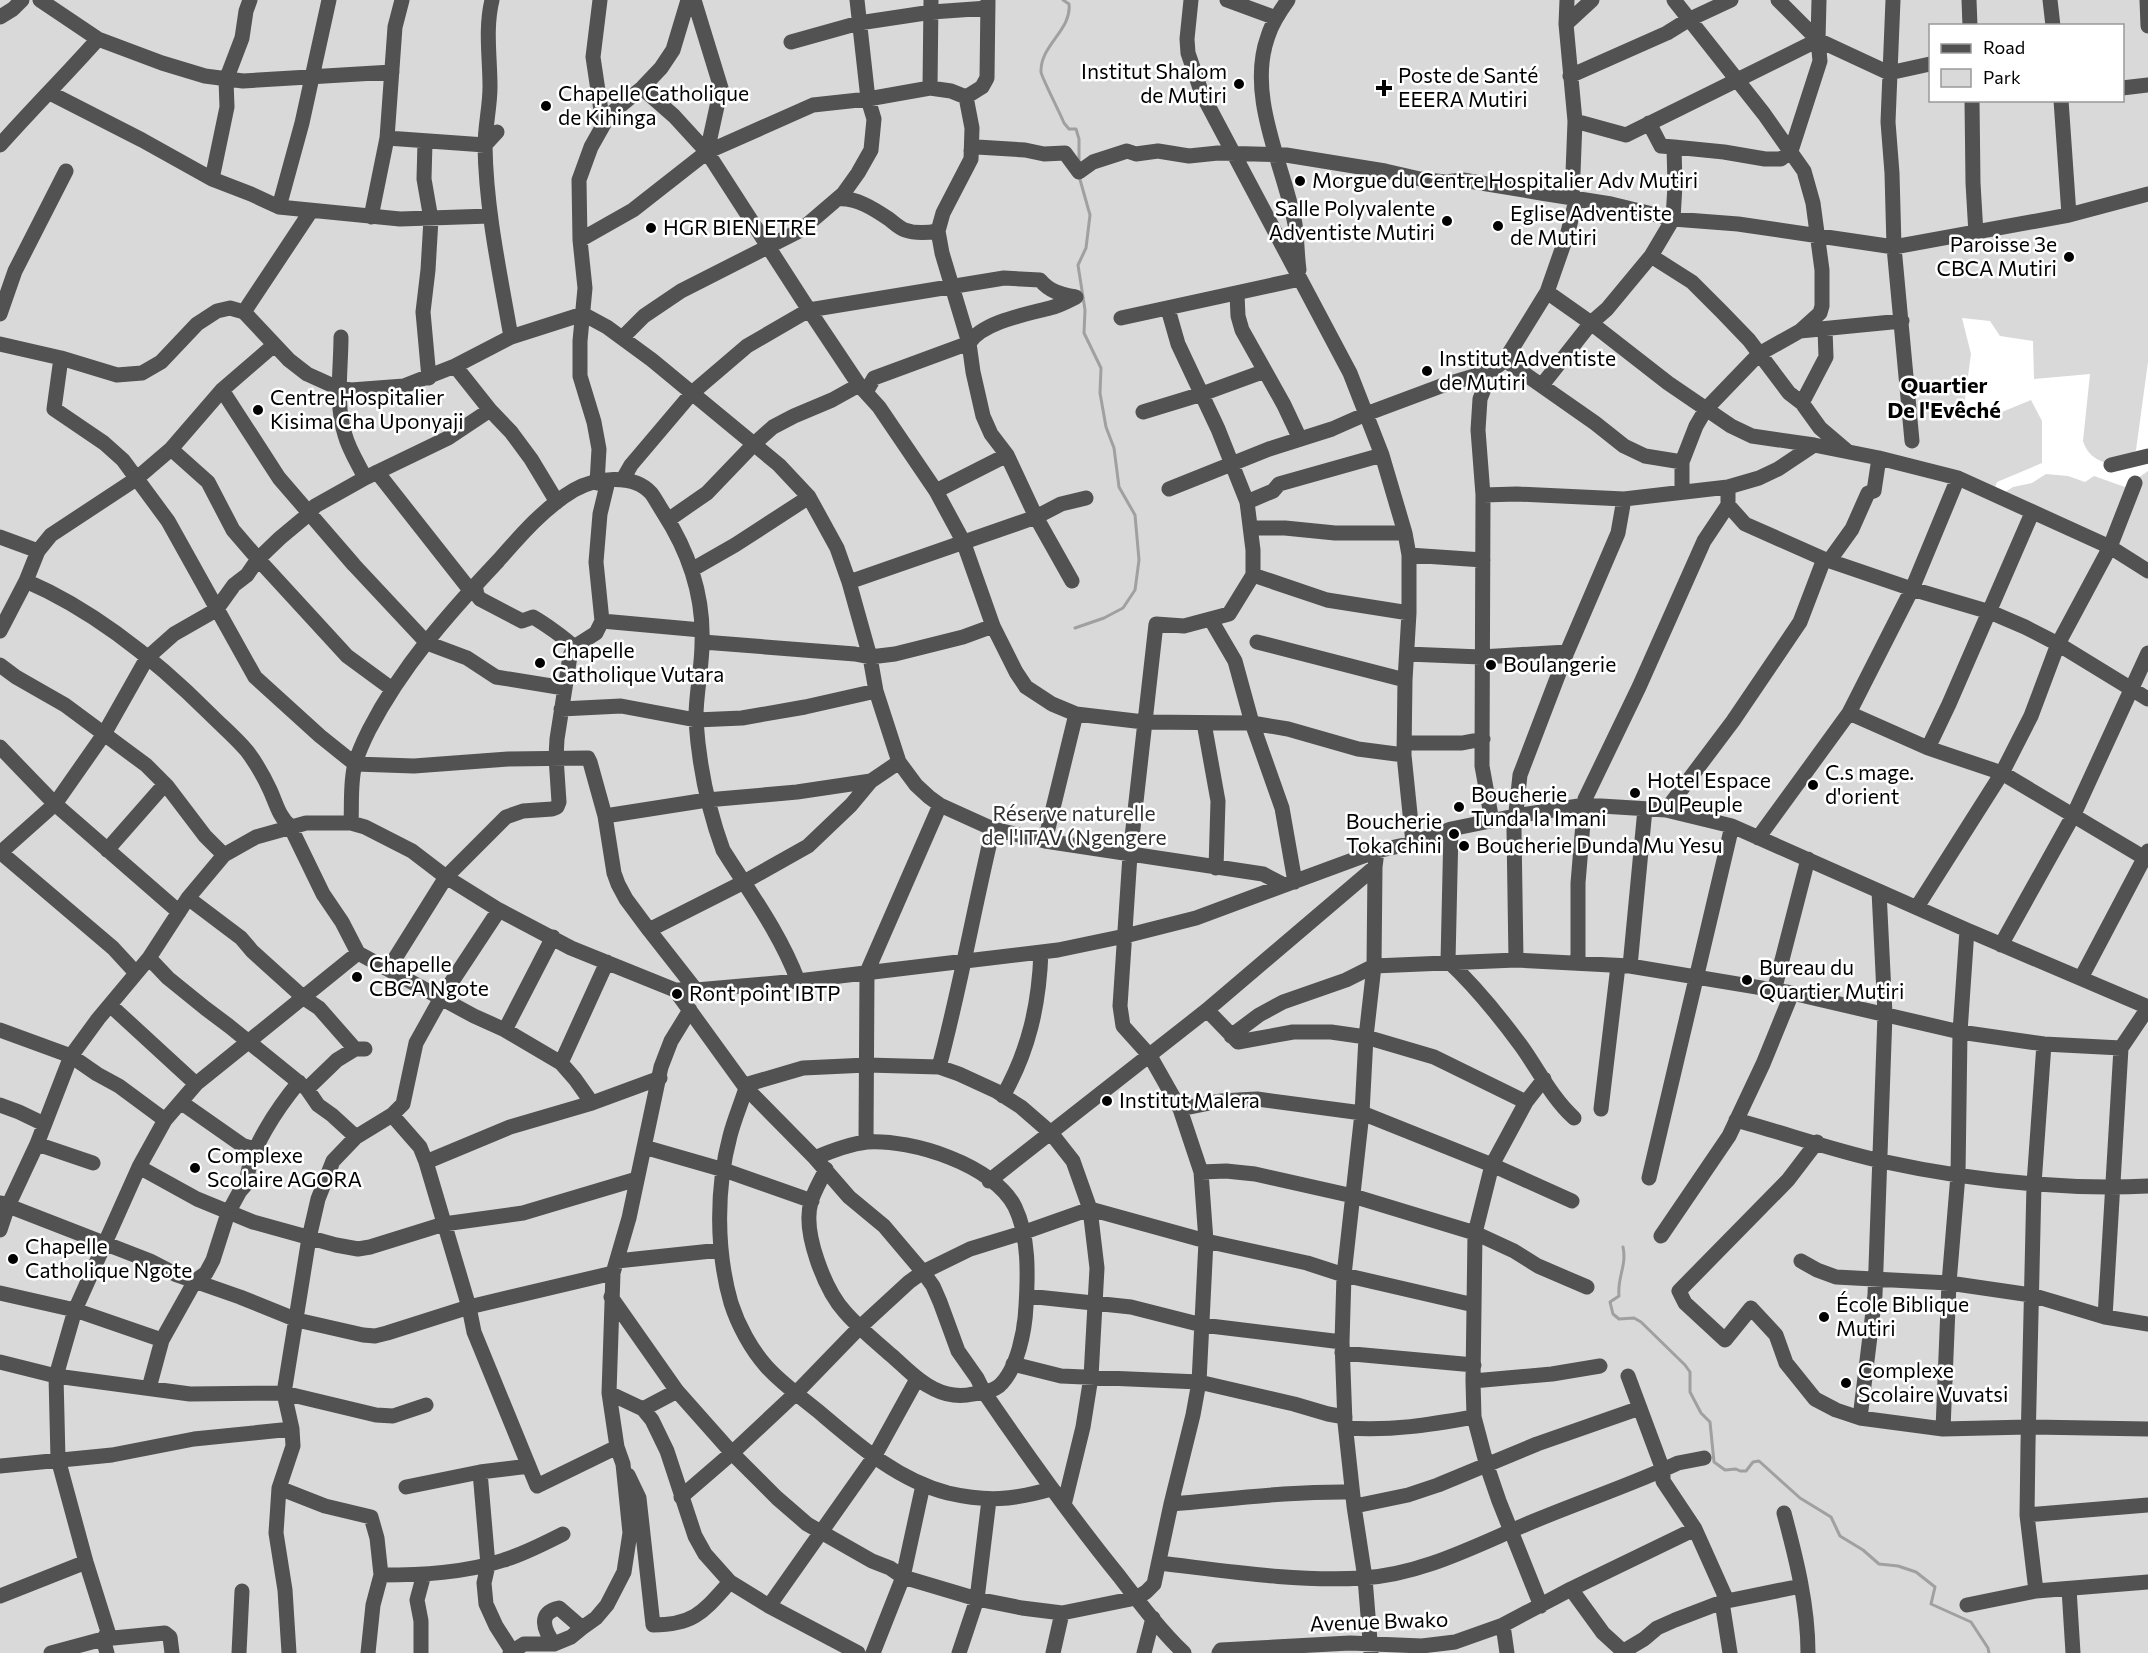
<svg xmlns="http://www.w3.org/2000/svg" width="2148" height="1653" font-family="Commissioner,sans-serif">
  <rect width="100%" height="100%" fill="#fff"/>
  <path fill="#d9d9d9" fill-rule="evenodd" d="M0,0h2148v362l-12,88 -6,5 -19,10c-14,-5 -23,-9 -28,-24l7,-67 -56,5 -1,-38 -33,-5 -10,-15 -28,-3 9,36 -8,59 4,4 14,-9 16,6 34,-14 11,21v42l-45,19 -3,8 8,4 11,-7 19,-4 14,-9 22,2 17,6 9,-6 31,11 23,-16v1182h-2148zM1930,26h192v74h-192z"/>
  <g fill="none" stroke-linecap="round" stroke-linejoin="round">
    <path stroke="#a0a0a0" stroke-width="3" d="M1063,0l6,4c3,26 -29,41 -28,68 0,4 20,43 23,51l5,6h7l3,10v25
      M1075,628l29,-10 19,-10 12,-18 4,-30 -4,-45 -16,-28 -5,-39 -8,-21 -6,-34 1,-25 -17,-35 1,-23 -7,-45 8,-17 4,-33 -11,-39
      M1623,1247c4,19 -6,30 -4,49l-9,6 3,12 6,5 15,-1 7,4 44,43 5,7v20l11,21 9,9 4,40 11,8 11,-1 4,2h6l7,-9 6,-1 41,37 31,19 9,19 23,14 16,14 19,2 18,6 19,15 -4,17 40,18 17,26 1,5"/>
    <path stroke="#525252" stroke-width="15" d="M40,0l58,39 64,24 43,13 38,5 149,-9
      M492,0c-7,29 -2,57 -2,87 0,20 -5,39 -5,59 1,64 15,128 26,191
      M600,0l-7,57 10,67
      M694,0l27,88 -14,64
      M1191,0l-4,39 1,14 14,41 148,279 32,82 23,78 4,22v58l-4,67 -1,75 9,88
      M1227,0l49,18
      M1288,0c-8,11 -16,23 -20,36 -22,60 16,130 27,188 2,15 2,31 4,46
      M1567,0l-1,24 9,97 -3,78
      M1674,0l90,114 40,57 9,32 9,67v36l-2,7 -20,18
      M1778,0l40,40 71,33 41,-9
      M1893,0l-5,122 4,51 2,74 18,194
      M1969,0l1,26
      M2050,0l3,26
      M2147,0l1,26
      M0,17l13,-8 9,-9
      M1566,24l26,-24
      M791,42l68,-19 73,-11 56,-4
      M1570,76l97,-43 21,-13 43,-20
      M642,88l32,28 33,36 102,158 50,75 20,22 57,84 27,50 30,85 23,46 10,15 26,17 24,10 68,8 108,1 36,6 70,20 46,6
      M930,88l1,-88
      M2122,88l26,-3
      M50,93l92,47 70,39 39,15 28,13 121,12 90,-3
      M966,97l6,31 -1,31 -28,54 -5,18 4,22 27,90 4,29 10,44 8,18 16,21 29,62 36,64
      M966,97l16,-10 5,-9 1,-78
      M1972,100l1,83 3,51
      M2061,100l8,115
      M1575,121l51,14 192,-95
      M387,138l98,7 12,-13
      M425,142l-1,37 7,40 -3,51 -5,42 6,66
      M0,145c32,-36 66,-70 98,-106
      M1674,147l50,5 41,7h16l10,-8 29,-90 -2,-21 1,-40
      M971,151l6,-4 48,3 19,4 21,-1 14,19 14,-10 34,-11 9,3 22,-3 31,5 29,-3 68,2 99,16 35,8 25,3 18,-2 78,13 70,11 62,15 65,5 156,23 175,-32 79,-21
      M212,179l15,-72 -1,-27 16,-42 4,-27 4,-11
      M837,199c19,-2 37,10 52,20 5,4 10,9 16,11 11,4 22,3 33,1
      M279,207l23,-84 27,-123
      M371,217l16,-79 8,-111 7,-27
      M580,240l53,-30 74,-58 106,-47 55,-6 62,-11 21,3 15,6
      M1651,256l41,26 30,30 27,28 40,53 13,10 18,25 27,23
      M1547,292l44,31 77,60 63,43 21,10 62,9
      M244,312l67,-101
      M0,314l15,-43 51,-100
      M1121,318l179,-39
      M341,337c0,33 -6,66 4,98 4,15 14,30 20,43
      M622,338l22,-22 37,-25 120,-61 42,-36 15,-21 13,-23 3,-31 -6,-20 -11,-99
      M0,344l61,14 56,17 25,-2 19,-11 36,-38 20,-13 13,-3 14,4 45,48 18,14 31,14 13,2 53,-4 51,-20 56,-29 72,-23 24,13 45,33 127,105 30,32 28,51 12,34 21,75 6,34 23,71 17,23 13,12 11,8 53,24 52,12 218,33 21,11
      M61,358l-7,51 50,34 19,17 45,61 87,156 65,59 35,28 59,2 94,-7 80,-1 2,4 15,54 9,57 4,11 8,15 23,31 47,60
      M1505,360l90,63 29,23 21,10 37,6
      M455,366l35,44 21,22 20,27 26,43
      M1265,371l19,34 16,34
      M1542,385l49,-62 16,-14 44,-53 22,-37 2,-34 -1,-38 -13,-1 -12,-23
      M222,390l57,88 75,87 73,78 40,15 29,19 68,11
      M866,392l8,-14 95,-35c14,-21 58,-29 81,-35 9,-2 18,-7 26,-11
      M1802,403l24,-46 -1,-28
      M1143,412l59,-18 63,-23 -23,-41 -4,-14 -1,-22
      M171,449l37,33 25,48 25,29 89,97 45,33
      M2111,465l37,-9
      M377,472l93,118
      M623,479l8,-14 61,-72 55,-47 62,-36 195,-32 36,2c10,12 21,14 35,17
      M597,483l2,-34 -5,-27 -14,-46v-35l5,-53 -5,-48 -1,-60 12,-33 18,-32 33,-27 19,-20 12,-18 15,-50
      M1169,489l100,-40 63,-20 34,-15 75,-28 50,-15
      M936,491l71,-36
      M1682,492v-30l14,-36 10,-17 53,-55 41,-23 102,-10
      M1483,495l34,-1 107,5 104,-12 31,-9 19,-9 36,-24 65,13 79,20 152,69 38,24
      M1247,502l26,-11 6,-7 103,-29
      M1728,505l17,19 79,35 88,30 78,23 35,15 33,17 90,55
      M668,520l39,-27 48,-50 18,-16 21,-11 38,-16 27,-15
      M1251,528h34l50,5h70
      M0,537l38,14
      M1409,555l74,5
      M1829,561l23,-32 16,-36 6,-2 5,-33
      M693,569l42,-24 74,-48
      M1253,575l74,25 82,13
      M26,581c70,30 131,80 185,134 12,12 25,23 36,36 9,12 17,26 23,39 6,13 9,27 20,36l33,68 19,28 16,31 116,63 31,14 56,33 14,16 17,24
      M849,582l187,-65 25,-13 25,-6
      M475,585l2,10 3,4 42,22 11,-4c12,7 32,21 41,30
      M1211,620l24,41 17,62 30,85 13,74
      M602,621l99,9
      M0,631l26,-50 12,-30 13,-16 85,-56 35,-30 51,-59 52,-45
      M703,642l152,12 15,3 25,-3 68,-17 30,-11
      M1257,642l148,38
      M1407,654l74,3 86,-5
      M0,665l16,12 49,28 81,60 21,21 38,50 19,19
      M561,709l60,-3 75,14 46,-2 63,-11 71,-16
      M1849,713l79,35 74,25 146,87
      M1204,723l14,78 -2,67
      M1404,743h58l21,-4
      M0,747l55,57 124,108
      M1928,748l21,-44 83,-191
      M1666,810l67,-89 67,-99 24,-63
      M605,816l102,-16 90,-8 74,-11
      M1492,821l-10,-55 1,-271 -5,-65 2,-31 11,-28 14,-11 42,-68 21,-60 8,-32
      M351,823c1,-19 -1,-41 4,-59 3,-11 9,-24 14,-34 33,-64 80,-117 129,-169 22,-25 47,-54 76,-71 21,-12 59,-17 77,3 4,5 8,13 12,19 26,40 41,84 39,132 0,24 -7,55 -6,77 3,44 12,88 27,129 27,43 57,83 75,131
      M1451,829l-3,132c28,26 52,56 74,86 17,24 30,51 52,71
      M1758,838l91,-125 63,-124 46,-111
      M1045,841l31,-127
      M107,850l58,-66
      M0,852l113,96 23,25
      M0,853l55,-49 49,-70 43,-76 27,-24 42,-24 18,-25 13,-10 11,-16 22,-21 30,-25 5,-7 50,-28 83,-40 42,-28
      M188,898l53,40 11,13 52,47 15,10 36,41h10
      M1917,907l85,-134 29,-57 27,-72 52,-97 25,-64
      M649,930l95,-48 64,-36 43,-41 20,-24 28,-19
      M2001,945l73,-131 74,-161
      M149,958l19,20 37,30 24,18 78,63 11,16 14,10 24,22
      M1516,960l-2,-130 6,-55 47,-123 51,-119 6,-34
      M1578,962v-79l7,-84 54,-112 65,-146 24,-36v-18
      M1630,966l15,-157
      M389,968l57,-91 60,-60 17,-6 29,-2 5,-2 2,-5 -3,-45 1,-18 13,-83 4,-9 22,-14 6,-12 -6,-59 4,-48 8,-33
      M2081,978l67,-127
      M675,990l71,98 69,70 34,39 35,29 39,46 10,14 7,16 18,49 19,27 7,14c43,63 87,125 135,184 20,26 41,54 65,77
      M1774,991l34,-132
      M110,1005l86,79
      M1207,1010l31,32 55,-10h38l35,5 68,20 92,45
      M0,1030l71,26 26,18 22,12 46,34
      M505,1030l48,-93
      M1231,1036l28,-21 24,-13 63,-22 28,-14 142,-6 114,6 162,27 168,39 84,12 77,4
      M561,1063l46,-101
      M939,1067c21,-78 35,-159 54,-238
      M745,1085l58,-17 64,-3 72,2 20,7 37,17 25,16 30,26 22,28 17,48 7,59 -6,109 -8,50 -19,78
      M746,1088c-5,16 -12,32 -16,48 -14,52 -14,115 1,167 7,22 20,46 35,63 15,17 35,31 52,45 39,33 79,69 130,82 39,9 65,7 103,-4
      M307,1089l30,-29 18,-11
      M1003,1096c26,-46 36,-91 38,-144
      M182,1103l60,42 15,5
      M0,1105l19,7 25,12
      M1180,1109l40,-8 37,-2 105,14 130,52 80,36
      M1601,1109l17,-143
      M392,1115l28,32 6,15 43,145 5,25 63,154 80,-39
      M1736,1120c48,13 96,30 145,41 87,19 178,29 267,25
      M866,1142l1,-170 73,-167
      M1817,1142l-29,38 -109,111 6,12 40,37 26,-32 25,27 10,28 29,36 21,11 24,8 83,11 85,-2 120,2
      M37,1144l56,19
      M644,1147l80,23 88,31
      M815,1158c16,-7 35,-14 52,-16 45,-3 127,23 148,65 14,29 13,67 11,99 -1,23 -8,63 -27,80 -6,5 -18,7 -26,8 -13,3 -27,1 -39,-5 -17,-8 -29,-22 -43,-34 -16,-14 -32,-27 -46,-43 -20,-22 -43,-80 -34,-110 3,-11 10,-22 15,-33
      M426,1162l84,-35 82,-24 68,-25
      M139,1167l58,32 56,23 83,23 22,4 12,-2 74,-23 79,-11 114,-34
      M1201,1172l25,-1 29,3 98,22 122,37 39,18 24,15 49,21
      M1649,1178l83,-352
      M989,1181l218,-171 168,-143
      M1,1203l149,58 27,14 63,22 57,23 66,15 12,1 12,-3 82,-26 144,-34
      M0,1230l8,-24 29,-62 34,-88 27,-37 51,-61 39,-60 36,-43 32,-18 50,-14h45l14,4 47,24 34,26 53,33 72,38 104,42h21l102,-9 260,-31 67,-14 71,-18 181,-67 36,-8 38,-14 64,-13 70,-11 81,5 66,16 235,104 181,77
      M1661,1236l68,-100 34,-72 29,-71
      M617,1261l104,-11
      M1801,1261l16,9 19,7 113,6 82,12 74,22 43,7
      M0,1293l75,17 87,30
      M1027,1296l104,11 71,18 140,17
      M611,1297l66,94 55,62 45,45 30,26 65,37 18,7 13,9 74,22 45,9 40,5 74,-15 10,-6 8,-8 17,-80 22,-89 6,-33 7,-141 -5,-69 -21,-63 -30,-53 -27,-30 -3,-20 10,-151 26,-231 28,2 45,-12 24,-39v-25l-6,-48 -29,-73 -40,-85 -10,-35
      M2105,1317l16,-269 27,-40
      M1342,1353l132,12
      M0,1362l56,14 134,18 94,-1 92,22 17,1 33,-11
      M1013,1364l48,12 138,6 95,22 34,10 17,3
      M1628,1376l35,94v11l32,48 30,67 -3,6 8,51
      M1473,1381l79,-7 48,-8
      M149,1388l13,-48 33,-59 11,-8 7,-13 15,-47 12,-22 7,-8c0,-31 32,-77 52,-101
      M609,1393l34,16 9,11 15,31 28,85 10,18 25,28 39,24 89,47
      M643,1409l34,-18
      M1860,1418l15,-123 10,-281 -6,-123
      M1346,1428c47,3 82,-3 128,-11
      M1943,1429l6,-146 9,-108 2,-143 7,-102
      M0,1466l112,-11 82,-16 98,-10
      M480,1472l8,93 -4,18 2,21 10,22 16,25
      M628,1475l11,23 14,127c42,0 51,-14 77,-43
      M406,1487l74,-15 49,-6
      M279,1488l46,18 46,11 6,21 4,37 -8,30 -5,48
      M681,1497l51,-44 64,-60 63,-65 50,-46 14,-10 47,-23 52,-16 68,-24 116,32 101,22 37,12 130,30
      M1171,1504c60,-5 121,-13 181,-12
      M1355,1506l53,-11 30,-10 99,-41 103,-36
      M1784,1513c12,45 24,92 24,140
      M2027,1515l121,-10
      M1159,1563c68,8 136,19 204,15 63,-4 119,-36 176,-59 46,-19 94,-35 139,-56l26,-5
      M381,1575c40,0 84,-2 123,-15 20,-6 39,-16 59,-26
      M1571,1589l32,44 22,20
      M2069,1589l4,64
      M2036,1591l-9,-76 1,-70 6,-261 10,-140
      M0,1596l86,-34
      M1967,1605l69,-14 112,-9
      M769,1606l105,-149 43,-78
      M1541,1606l-42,-105 -12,-35 -13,-49 -1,-36 2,-148 17,-68 34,-63 18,-23
      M1503,1625l4,28
      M554,1644c-10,-14 -17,-31 5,-36l23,20
      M1624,1651l20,-12 13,-11 18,-8 47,-18 79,-16
      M51,1653l52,-14 62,-6 5,4 2,16
      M107,1653l-4,-14 5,-7 -22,-70 -28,-103 -2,-83 19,-66 64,-143 26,-47 31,-36 162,-131
      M239,1653l3,-62
      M289,1653l-4,-63 -9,-57 3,-45 14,-42 -1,-17 -8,-36 25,-155 9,-39 15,-38 23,-24 36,-22 11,-11 13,-61 25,-45 58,-88
      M421,1653v-32l-4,-21 7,-26
      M510,1653l14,-9h30l17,-7 11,-9 14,-10 11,-13 17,-33 6,-39 -7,-69 -6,-17 -8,-54 4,-120 16,-55 32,-151 10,-26 19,-31
      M873,1653l30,-76 20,-92
      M959,1653l18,-54 12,-99
      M1053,1653l9,-40
      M1144,1653l9,-35
      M1219,1653l2,-3 129,-7 72,3 33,-4 48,-17 68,-36 124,-60
      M1371,1653l-6,-75 -11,-72 -9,-83 -3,-81 2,-67 18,-162 4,-76 8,-71 1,-99 2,-16"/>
  </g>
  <g fill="#000" stroke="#fff" stroke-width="2">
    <circle cx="1239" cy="84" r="6"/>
    <path d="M1381 79h6v6h6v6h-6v6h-6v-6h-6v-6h6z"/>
    <circle cx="546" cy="106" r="6"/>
    <circle cx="1300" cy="181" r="6"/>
    <circle cx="1447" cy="221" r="6"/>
    <circle cx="1498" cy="226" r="6"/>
    <circle cx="651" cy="228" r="6"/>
    <circle cx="2069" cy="257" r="6"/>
    <circle cx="1427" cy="371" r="6"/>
    <circle cx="258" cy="410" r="6"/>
    <circle cx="540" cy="663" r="6"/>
    <circle cx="1491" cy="665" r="6"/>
    <circle cx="1813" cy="785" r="6"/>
    <circle cx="1635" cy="793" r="6"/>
    <circle cx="1459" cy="807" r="6"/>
    <circle cx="1454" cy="834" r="6"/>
    <circle cx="1464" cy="846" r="6"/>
    <circle cx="357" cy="977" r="6"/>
    <circle cx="1747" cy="980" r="6"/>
    <circle cx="677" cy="994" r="6"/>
    <circle cx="1107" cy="1101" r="6"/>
    <circle cx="195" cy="1168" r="6"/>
    <circle cx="13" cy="1259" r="6"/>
    <circle cx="1824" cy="1317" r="6"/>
    <circle cx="1846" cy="1383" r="6"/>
  </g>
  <g text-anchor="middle" stroke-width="5" stroke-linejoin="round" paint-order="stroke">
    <g font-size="21" fill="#000" stroke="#fff" text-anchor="start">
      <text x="1227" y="79" text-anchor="end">Institut Shalom<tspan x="1227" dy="24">de Mutiri</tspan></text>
      <text x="1398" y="83">Poste de Santé<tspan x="1398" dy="24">EEERA Mutiri</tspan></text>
      <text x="558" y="101">Chapelle Catholique<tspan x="558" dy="24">de Kihinga</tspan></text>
      <text x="1312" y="188">Morgue du Centre Hospitalier Adv Mutiri</text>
      <text x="1435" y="216" text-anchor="end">Salle Polyvalente<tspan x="1435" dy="24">Adventiste Mutiri</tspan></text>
      <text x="1510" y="221">Eglise Adventiste<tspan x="1510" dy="24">de Mutiri</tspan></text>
      <text x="663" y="235">HGR BIEN ETRE</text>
      <text x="2057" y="252" text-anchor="end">Paroisse 3e<tspan x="2057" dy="24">CBCA Mutiri</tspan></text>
      <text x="1439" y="366">Institut Adventiste<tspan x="1439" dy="24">de Mutiri</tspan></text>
      <text x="270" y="405">Centre Hospitalier<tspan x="270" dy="24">Kisima Cha Uponyaji</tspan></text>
      <text x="552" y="658">Chapelle<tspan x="552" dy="24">Catholique Vutara</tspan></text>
      <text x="1503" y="672">Boulangerie</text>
      <text x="1825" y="780">C.s mage.<tspan x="1825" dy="24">d'orient</tspan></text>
      <text x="1647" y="788">Hotel Espace<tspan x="1647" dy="24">Du Peuple</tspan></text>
      <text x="1471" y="802">Boucherie<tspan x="1471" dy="24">Tunda la Imani</tspan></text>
      <text x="1442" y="829" text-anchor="end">Boucherie<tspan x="1442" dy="24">Toka chini</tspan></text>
      <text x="1476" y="853">Boucherie Dunda Mu Yesu</text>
      <text x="369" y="972">Chapelle<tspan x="369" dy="24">CBCA Ngote</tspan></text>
      <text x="1759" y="975">Bureau du<tspan x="1759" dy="24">Quartier Mutiri</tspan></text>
      <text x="689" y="1001">Ront point IBTP</text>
      <text x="1119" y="1108">Institut Malera</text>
      <text x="207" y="1163">Complexe<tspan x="207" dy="24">Scolaire AGORA</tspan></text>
      <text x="25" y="1254">Chapelle<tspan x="25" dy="24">Catholique Ngote</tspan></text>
      <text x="1836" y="1312">École Biblique<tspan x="1836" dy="24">Mutiri</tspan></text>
      <text x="1858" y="1378">Complexe<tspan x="1858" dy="24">Scolaire Vuvatsi</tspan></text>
    </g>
    <g font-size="21" fill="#303030" stroke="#fff">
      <text x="1074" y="821">Réserve naturelle<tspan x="1074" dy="24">de l'ITAV (Ngengere</tspan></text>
    </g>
    <g font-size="21" fill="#000" stroke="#fff">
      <text transform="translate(1379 1622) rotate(-2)" y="7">Avenue Bwako</text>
    </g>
    <g font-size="22" font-weight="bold" fill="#000" stroke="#fff">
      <text x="1944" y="393">Quartier<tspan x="1944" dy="25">De l'Evêché</tspan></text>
    </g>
  </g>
  <rect x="1929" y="24" width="195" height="78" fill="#ffffff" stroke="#999999" stroke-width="1.5"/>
  <rect x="1941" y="44" width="30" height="9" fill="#525252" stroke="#999999" stroke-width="1.5"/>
  <text x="1983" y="54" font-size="18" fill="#000000">Road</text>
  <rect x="1941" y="69" width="30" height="18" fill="#d9d9d9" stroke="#999999" stroke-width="1.5"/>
  <text x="1983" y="84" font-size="18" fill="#000000">Park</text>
</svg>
